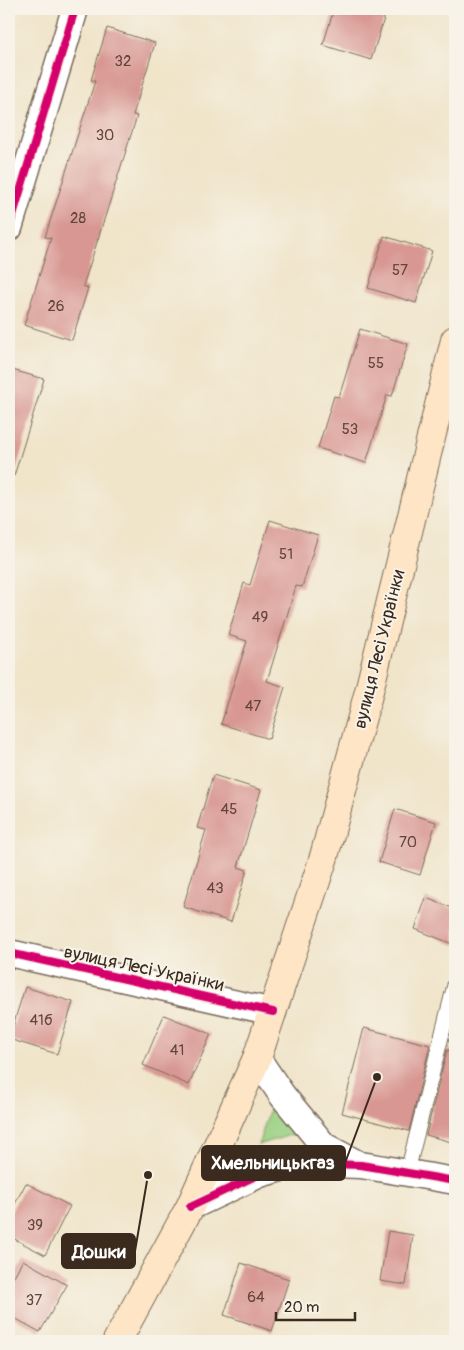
<svg xmlns="http://www.w3.org/2000/svg" width="464" height="1350" font-family="Pangolin,sans-serif">
  <rect width="100%" height="100%" fill="#f7f3e8"/>
  <filter id="ink" filterUnits="userSpaceOnUse"><feTurbulence type="fractalNoise" baseFrequency=".02" numOctaves="2"/><feDisplacementMap in="SourceGraphic" scale="10" xChannelSelector="R" yChannelSelector="G"/><feConvolveMatrix kernelMatrix="1 2 1 2 8 2 1 2 1" color-interpolation-filters="sRGB"/></filter>
  <filter id="wash" filterUnits="userSpaceOnUse"><feTurbulence type="fractalNoise" baseFrequency=".0096" numOctaves="4" result="noise"/><feDisplacementMap in="SourceGraphic" scale="20" xChannelSelector="R" yChannelSelector="G"/><feGaussianBlur stdDeviation="1.12" result="paint"/><feColorMatrix in="noise" values="0 0 0 0 0 0 0 0 0 0 0 0 0 0 0 0 0 1.4 0 .05"/><feComposite in="paint" operator="in"/></filter>
  <g filter="url(#wash)">
    <rect width="100%" height="100%" fill="#f0e4c9"/>
    <path fill="#9ad082" stroke="#6a7d50" d="M271,1105l21,22 2,7 -36,11z"/>
    <g id="blocks">
      <path fill="#d89792" d="M334,9h53l-16,51 -48,-15z
        M107,28l48,15 -22,72 4,1 -54,170 5,2 -16,52 -48,-15 27,-87 -6,-1 50,-156 -4,-1z
        M384,236l48,15 -16,52 -48,-15z
        M360,329l48,15 -16,52 -5,-1 -21,68 -48,-15 16,-52 5,1z
        M9,369l35,10 -30,97 -5,-1z
        M270,520l48,15 -16,52 -6,-1 -29,95 18,6 -16,52 -48,-15 26,-83 -19,-6 16,-52 6,2z
        M213,775l48,15 -23,77 9,3 -16,52 -48,-15 23,-77 -9,-2z
        M395,809l41,13 -16,53 -41,-13z
        M426,898l29,11v36l-40,-16z
        M25,987l48,15 -16,52 -48,-15z
        M164,1015l47,19 -22,51 -46,-20z
        M364,1028l66,17 -21,86 -67,-18z
        M447,1050l8,2v91l-29,-8z
        M26,1183l44,23 -25,49 -36,-19v-21z
        M388,1231l25,4 -7,50 -26,-4z
        M23,1260l44,25 -27,47 -31,-17v-30z
        M241,1263l48,16 -17,52 -48,-16z"/>
    </g>
  </g>
  <g filter="url(#ink)">
    <use href="#blocks" fill-opacity="0" stroke="#7a6b5a" stroke-width="1"/>
    <g fill="none" stroke-linecap="round" stroke-linejoin="round">
      <defs>
        <path id="lane" d="M407,1173l48,-190"/>
        <path id="street" d="M9,228l66,-219
          M9,953l264,59
          M257,1058l25,37 42,51 32,17
          M190,1207l70,-33 38,-11 63,2 94,16"/>
        <path id="secondary" d="M117,1341l73,-134 67,-149 66,-198 45,-165 87,-355"/>
      </defs>
      <use href="#lane" stroke="#7a6b5a" stroke-width="16"/>
      <use href="#street" stroke="#7a6b5a" stroke-width="29"/>
      <use href="#secondary" stroke="#7a6b5a" stroke-width="30"/>
      <use href="#lane" stroke="#fff" stroke-width="14"/>
      <use href="#street" stroke="#fff" stroke-width="26"/>
      <use href="#secondary" stroke="#fde5c5" stroke-width="28"/>
      <defs>
        <path id="cycleway" d="M9,228l66,-219
          M9,953l264,59
          M190,1207l70,-33 38,-11 63,2 94,16"/>
      </defs>
      <use href="#cycleway" stroke="#f7f3e8" stroke-width="11"/>
      <use href="#cycleway" stroke="#d6006c" stroke-width="8"/>
    </g>
  </g>
  <g text-anchor="middle" stroke-width="4" stroke-linejoin="round" paint-order="stroke">
    <g font-size="15" fill="#62453b">
      <text x="123" y="66">32</text>
      <text x="105" y="140">30</text>
      <text x="78" y="223">28</text>
      <text x="400" y="275">57</text>
      <text x="56" y="311">26</text>
      <text x="376" y="368">55</text>
      <text x="350" y="434">53</text>
      <text x="286" y="559">51</text>
      <text x="260" y="622">49</text>
      <text x="253" y="711">47</text>
      <text x="229" y="814">45</text>
      <text x="408" y="847">70</text>
      <text x="215" y="893">43</text>
      <text x="41" y="1025">41б</text>
      <text x="177" y="1055">41</text>
      <text x="35" y="1230">39</text>
      <text x="256" y="1302">64</text>
      <text x="34" y="1305">37</text>
    </g>
    <g font-size="18" fill="#3b2a1e" stroke="#f7f3e8">
      <text transform="translate(379 649) rotate(-76)" y="6">вулиця Лесі Українки</text>
      <text transform="translate(144 968) rotate(12)" y="6">вулиця Лесі Українки</text>
    </g>
  </g>
  <path fill="none" stroke="#3b2a1e" stroke-width="2" d="M377 1077L345 1163M148 1175L135 1251"/>
  <g fill="#3b2a1e" stroke="#f7f3e8" stroke-width="2">
    <circle cx="377" cy="1077" r="5"/>
    <circle cx="148" cy="1175" r="5"/>
  </g>
  <g fill="#3b2a1e" stroke="#3b2a1e" stroke-width="2">
    <rect x="202" y="1146" width="143" height="34" rx="5"/>
    <rect x="62" y="1234" width="73" height="34" rx="5"/>
  </g>
  <g font-size="19" text-anchor="middle" font-weight="bold" fill="#fff">
    <text x="273" y="1169">Хмельницькгаз</text>
    <text x="99" y="1258">Дошки</text>
  </g>
  <rect width="464" height="1350" fill="none" stroke="#f7f3e8" stroke-width="30"/>
  <path d="M276 1312v8h79v-8" fill="none" stroke="#3b2a1e" stroke-width="2.5"/>
  <text x="284" y="1312" font-size="15" fill="#3b2a1e" stroke="#f7f3e8" stroke-width="4" paint-order="stroke">20 m</text>
</svg>
